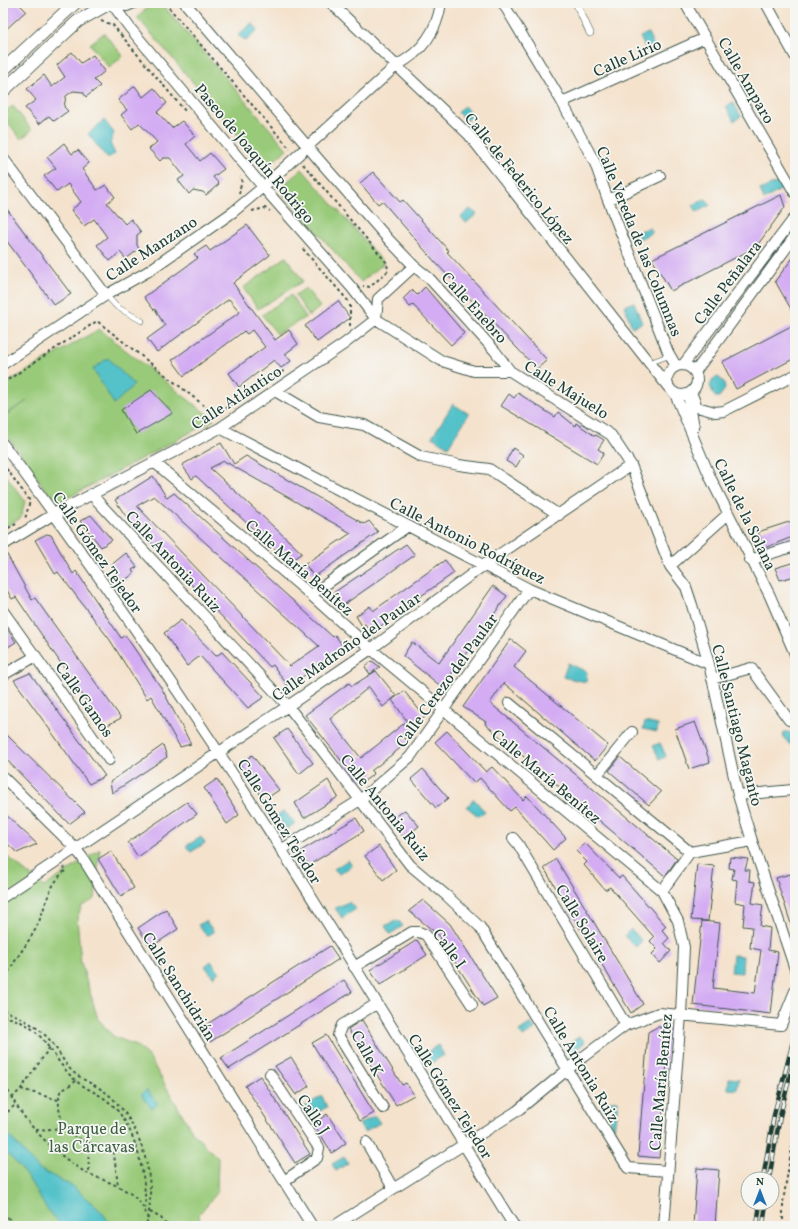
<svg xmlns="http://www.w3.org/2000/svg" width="798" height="1229" font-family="Vollkorn,serif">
  <rect width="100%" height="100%" fill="#f6f6f2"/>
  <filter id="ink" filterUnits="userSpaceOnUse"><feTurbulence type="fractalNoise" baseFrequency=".025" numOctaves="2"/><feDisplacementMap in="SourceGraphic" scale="8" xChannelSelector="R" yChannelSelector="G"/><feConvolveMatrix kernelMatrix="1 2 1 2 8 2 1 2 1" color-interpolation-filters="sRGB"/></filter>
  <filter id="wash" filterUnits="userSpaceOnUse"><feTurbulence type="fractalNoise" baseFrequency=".012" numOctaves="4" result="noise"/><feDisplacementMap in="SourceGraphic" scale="16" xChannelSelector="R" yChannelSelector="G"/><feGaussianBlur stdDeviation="0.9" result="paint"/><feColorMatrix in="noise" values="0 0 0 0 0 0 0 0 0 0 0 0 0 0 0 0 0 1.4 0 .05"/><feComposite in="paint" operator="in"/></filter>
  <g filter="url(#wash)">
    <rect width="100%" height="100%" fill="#f4e2cc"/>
    <path fill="#99ca79" stroke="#5c8456" d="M153,3h8l126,146 -21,19 -129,-151z
      M104,33l19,23 -14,12 -19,-24z
      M13,106l19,24 -11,9 -18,-23v-3z
      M302,169l82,94 -23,19 -82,-93z
      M286,257l17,24 -45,28 -15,-21z
      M306,288l14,19 -11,9 -14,-21z
      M291,295l15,22 -29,17 -15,-19z
      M99,329l115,91 -158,84 -53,-74v-13l24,-16 -24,15v-31z
      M7,477l18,24 -4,17 -18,10v-49z
      M100,849l-5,50 -13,7 -5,12 4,45 17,56 15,17 24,10 12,11 44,76 25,25 -1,35 -18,21 2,12h-198v-373l41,34z"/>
    <path fill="#54c2ca" stroke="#3a807f" d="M252,23l6,7 -12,11 -8,-6z
      M648,33l7,15 -8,4 -7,-15z
      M733,102l8,14 -7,5 -8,-14z
      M464,106l9,9 -7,6 -8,-8z
      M104,120l10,13 -4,10 5,11 -8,4 -19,-24z
      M778,182l4,7 -18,11 -4,-10z
      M706,199l4,6 -13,7 -4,-7z
      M470,209l7,5 -11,9 -5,-6z
      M650,228l3,4 -14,7 -4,-7z
      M634,302l8,21 -10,4 -8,-21z
      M108,358l26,27 -20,19 -21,-35z
      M718,377l6,5 1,7 -6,8h-4l-5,-11 3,-7z
      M453,404l16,10 -21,33 -16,-10z
      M568,663l19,9 -1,10 -23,-5z
      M645,722l13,3 -1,7 -14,-3z
      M784,732h5l6,5v5l-2,3 -4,-1 -6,-8z
      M660,743l6,13 -6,4 -7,-14z
      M474,799l11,13 -7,4 -11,-9z
      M284,811l11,12 -8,6 -11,-13z
      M201,837l4,6 -14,9 -5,-6z
      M348,860l4,6 -13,8 -5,-5z
      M349,902l7,7 -14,9 -7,-10z
      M398,920l5,6 -13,8 -5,-8z
      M206,921l8,11 -7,4 -9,-11z
      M631,929l11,12 -6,6 -12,-11z
      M733,955l10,1 -1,17 -11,-1z
      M211,961l8,11 -6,5 -8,-11z
      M531,1023l4,6 -12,8 -4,-6z
      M580,1036l5,6 -13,11 -5,-8z
      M438,1045l6,10 -14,9 -6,-10z
      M729,1078l10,1 -2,11 -9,-1z
      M147,1090l11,14 -7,4 -10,-14z
      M322,1096l5,11 -16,9 -7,-9z
      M610,1101h8l-4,29 -10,-26z
      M375,1116l5,7 -16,9 -5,-8z
      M3,1129l36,40 33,17 30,26 9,14h-48c-19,-14 -25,-36 -39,-53 -6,-9 -14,-16 -21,-24z
      M344,1157l4,6 -12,8 -4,-7z"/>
    <g id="blocks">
      <path fill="#d3acf3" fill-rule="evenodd" d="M3,3h15l8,8 -23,21z
        M72,52l9,11 12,-8 12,16 -11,9 6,6 -14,11 -3,-5 -10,-1 -7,5 -2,11 4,4 -14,10 -5,-5 -10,8 -14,-16 11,-8 -9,-11 17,-14 8,12 13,-10 -8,-12z
        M135,86l8,11 11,-9 13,15 -10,9 15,16 10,-7 13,15 -9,8 14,17 10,-8 14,16 -11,8 6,7 -13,11 -3,-3 -10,-2 -4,4 -11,-14 6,-4 -14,-18h-7l-3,3 -11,-12 8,-7 -18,-19 -7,6 -11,-14 6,-5 -9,-10z
        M64,143l8,11 6,-4 11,13 -7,6 15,21 9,-5 9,12 -8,6 18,21 6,-5 10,13 -4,3v10l2,4 -13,10 -6,-7 -10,9 -13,-16 10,-8 -13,-18 -10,7 -13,-16 10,-8 -13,-18 -11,8 -13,-16 12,-8 -9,-11z
        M373,172l27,30 3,-2 46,51 -2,1 100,108 -10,9 -102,-107 -53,-61 -4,3 -18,-21z
        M781,195l4,12 -29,40 -85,44 -19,-32z
        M3,204l68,90 -17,11 -51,-69z
        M247,225l23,30 -37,28 42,57 14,-10 9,14 -13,10 6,7 -10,7 -7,-8 -35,27 -10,-14 36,-26 -13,-17 -5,4 -3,-3 -60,45 -12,-16 68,-48 -11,-13 -72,53 -10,-13 18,-13 -10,-17 -1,1 -10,-13 54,-39 -4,-4 12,-8 4,5z
        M795,255v61l-20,-35z
        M425,287l39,46 -13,12 -38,-40 -3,2 -7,-8 9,-9 5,5z
        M338,301l12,17 -33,24 -12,-16z
        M795,324v34l-59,31 -14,-27z
        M151,390l22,23 -37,21 -15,-24z
        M518,393l37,24 3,-5 17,14 1,-3 19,13 1,-1 8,5 -6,9 6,4 -7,11 -96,-58 8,-12 5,4z
        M221,443l13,21 12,-8 118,68 5,-3 9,11 -64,45 -9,-13 46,-31 -127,-72 -14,7 92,85 -13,9 -93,-86 -4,3 -10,-14z
        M513,448l10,7 -7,12 -10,-6z
        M153,476l14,22 7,-5 159,144 2,-2 10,14 -57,37 -15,-21 -3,2 -145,-152 -10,-15zM154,496l20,18 145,132 -29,20 -153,-160z
        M91,515l21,25 -11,7 -21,-26z
        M795,520v16l-31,12 -6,-16z
        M47,534l4,1 22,39 3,-3 45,67 4,-3 37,54 29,55 -11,3 -29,-51 -4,3 -37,-59 -52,-68 -3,2 -20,-34z
        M406,544l9,11 -73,51 -9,-13z
        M3,551h2l27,49 3,-2 86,120 -17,9 -88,-130 -4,2 -9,-16z
        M126,553l11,14 -5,3 2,3 -11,9 -13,-16z
        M445,560l9,13 -69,48 1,1 -14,11 -7,-9 -3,2 -6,-10 14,-10 3,5z
        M795,562v14l-15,4 -5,-12z
        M493,586l14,10 -65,91 -39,-31 9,-14 27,21z
        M181,620l35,36 6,-4 42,45 -16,11 -48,-52 -13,10 -23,-33z
        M3,623l13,19 -13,8z
        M511,639l15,12 -12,16 94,78 -13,16 -91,-78 -14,20 187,156 -12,17 -180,-152 1,-2 -23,-15z
        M372,661l8,6 -10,7 -5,-7z
        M376,671l20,25 -13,11 -14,-20 -39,32 31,39 46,-37 -15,-21 12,-9 21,26 -23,18 6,7 -37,29 3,3 -14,10 -55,-69 44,-32 3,3z
        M30,673l75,103 -16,8 -75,-104z
        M695,722l15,40 -21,7 -14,-40z
        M287,729l26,34 -14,11 -25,-36z
        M3,731l82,81 -16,12 -66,-68z
        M447,731l39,41 6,-5 31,33 4,-4 39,42 -13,12 -38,-43 -5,4 -30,-33 -6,5 -39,-41z
        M163,745l4,12 -55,36 -2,-11z
        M252,755l27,35 -15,10 -24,-35z
        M620,757l41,35 -12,13 -40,-34z
        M423,769l25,29 -12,10 -25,-29z
        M217,779l22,36 -12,9 -23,-36z
        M328,780l10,17 -34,21 -9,-15z
        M187,802l10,12 -59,43 -10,-15z
        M405,810l14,16 -15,12 -13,-18z
        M3,812l34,32 -20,9 -14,-14z
        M356,818l8,13 -55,34 -10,-13z
        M585,843l34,35 3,-2 44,50 -4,4 7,8 -5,5 7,8 -11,12 -8,-9 5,-5 -7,-8 4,-4 -44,-50 -5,3 -21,-25 3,-3 -11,-11z
        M379,846l17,24 -13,10 -18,-24z
        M111,851l23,37 -13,8 -23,-37z
        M730,857l18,2 -3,11h5l-1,11 6,1 -3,21 11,2 -3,21 10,2 -2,22 10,2 -7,62 -78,-9 9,-84 18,2 -7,65 42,5 6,-43 -11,-2 2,-21 -9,-1 2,-22 -10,-2 2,-22 -5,-1 2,-10 -5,-1z
        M556,859l87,145 -12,9 -87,-145z
        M697,864l17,2 -6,55 -17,-1z
        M790,874l5,16v40h-2l-17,-52z
        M423,900l27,24 47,74 -14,8 -43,-67 2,-1 -33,-27z
        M166,909l12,20 -27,18 -13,-19z
        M417,940l10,15 -47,30 -10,-15z
        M330,946l9,13 -129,83 -9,-14z
        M344,980l8,12 -123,77 -8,-11z
        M362,1020l40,65 4,-2 8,12 -18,10 -48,-76z
        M657,1027l13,1 -11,130 -21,-2 10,-124z
        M326,1035l48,78 -14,8 -48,-78z
        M291,1057l18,29 -13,9 -21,-29z
        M260,1076l50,78 -15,9 -50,-77z
        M327,1114l19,29 -14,10 -18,-29z
        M697,1168l22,2 -4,56h-22z"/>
    </g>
  </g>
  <g filter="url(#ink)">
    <use href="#blocks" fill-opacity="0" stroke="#3f564b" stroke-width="1"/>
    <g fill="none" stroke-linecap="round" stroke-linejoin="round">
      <defs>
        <path id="service" d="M106,295l11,12 25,14
          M649,363l16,-6 3,-5"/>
        <path id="pedestrian" d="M576,3l14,30"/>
        <path id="minor" d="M109,3l18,3 7,-3
          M185,3l134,157 70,80 25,26 15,12 66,73 15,20
          M331,3l138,132 200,253
          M503,3l59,99 33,61 13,37 60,152 8,14
          M685,3l110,190
          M766,3l29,53
          M113,5l17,23 133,159 89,101 24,31 66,42 32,10h36l101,64 20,30 39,101
          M562,102l143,-64
          M3,158l103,137
          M608,200l52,-24
          M3,364l103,-69 41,-23 86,-60 30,-25 134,-122c25,-13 40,-34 44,-62
          M683,365l112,-148
          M667 380a15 15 0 1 1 30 0a15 15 0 1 1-30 0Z
          M695,372l100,-136
          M275,391l44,26 45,8 57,32 38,8 30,4 70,46
          M691,392l6,15 18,5 9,-1 71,-36
          M675,394l36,85 59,117 25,58
          M688,394l6,33
          M220,428l309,161 180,75
          M3,444c75,102 148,206 218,312 101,154 196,313 293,470
          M154,462l157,133 60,54 291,242 16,30 6,26 -3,68 -17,211
          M91,494l197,212 122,159 37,31 33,31 148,241 40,3
          M728,514l-58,52 16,21 6,18 17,59 29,131 14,46 43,128
          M3,545l51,-31 166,-86 124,-84 32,-25 2,-20 36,-33
          M750,560l45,-14
          M311,595l97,-69
          M3,611l106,149
          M3,675l33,-19
          M712,679l39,-11 38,52
          M509,703l181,149
          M597,775l35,-43
          M3,777l72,71 7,9 230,369
          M738,795l55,-5
          M513,838l5,6 108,181
          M281,850l79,-50 50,-43 119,-168
          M662,891l28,-39 62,-11
          M3,897l285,-191 83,-57 113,-84 147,-100
          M354,967l58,-35h7l7,3 46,70
          M376,1004l-34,21 -4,10 45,73
          M270,1074l49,74 -2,10 -33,23
          M366,1142l27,46
          M334,1226l183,-115 66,-54 43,-32 33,-12 122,12 14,-34"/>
        <path id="tertiary" d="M3,70l72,-67
          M3,91l75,-70 32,-18"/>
      </defs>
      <use href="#service" stroke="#3f564b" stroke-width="6"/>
      <use href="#pedestrian" stroke="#3f564b" stroke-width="8"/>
      <use href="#minor" stroke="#3f564b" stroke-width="12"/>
      <use href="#tertiary" stroke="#3f564b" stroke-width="14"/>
      <path stroke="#3f564b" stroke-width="2" stroke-dasharray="3 3" stroke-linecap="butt" d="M165,3l125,146
        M101,21l12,4 8,10 1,-1
        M121,35l64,76
        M303,164l84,99 1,8 -18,16 -7,-1
        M239,194l3,-15 -2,-2
        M252,211l13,-3 5,3
        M303,249l47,54
        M350,326v-23
        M3,383l94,-62 119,94 69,-45
        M3,464l27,37 -5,18
        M3,531l13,-7
        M3,983c8,-19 22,-35 32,-53 12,-23 11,-43 31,-60l-2,-3
        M3,1010c19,8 37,17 50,34 6,8 11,19 19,27 11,10 27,15 38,25 33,30 48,88 36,130
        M3,1016c40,9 43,33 67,59 11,13 28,17 40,28 26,22 37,75 35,108
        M3,1080c14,33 38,60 67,82 7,5 15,11 24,14 23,10 47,16 54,44
        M76,1081l-16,11c-7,36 19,55 53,54l5,40
        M21,1089l37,11
        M12,1098l9,-9 29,-42
        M3,1116l12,-11
        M36,1130l30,-2
        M88,1144l1,30
        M150,1212l11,6 6,8
        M3,1213l14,13
        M3,1217l8,9
        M783,1226v-24l12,-75"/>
      <use href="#service" stroke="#fff" stroke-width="5"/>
      <use href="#pedestrian" stroke="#fff" stroke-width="7"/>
      <use href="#minor" stroke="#fff" stroke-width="10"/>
      <use href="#tertiary" stroke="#fff" stroke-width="12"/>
      <defs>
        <path id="rail" d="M763,1179l11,-64 21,-81
          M769,1179l11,-63 15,-61
          M757,1226l3,-23
          M763,1226l3,-23"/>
      </defs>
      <use href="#rail" stroke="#1f3d34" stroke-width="4.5"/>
      <use href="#rail" stroke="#f6f6f2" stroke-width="3" stroke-dasharray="9" stroke-linecap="butt"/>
    </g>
  </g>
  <g text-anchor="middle" stroke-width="3.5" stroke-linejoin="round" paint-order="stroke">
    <g font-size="16" fill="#1f3d34" stroke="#f6f6f2">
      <text transform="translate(627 57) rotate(-24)" y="6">Calle Lirio</text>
      <text transform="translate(747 80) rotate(60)" y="6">Calle Amparo</text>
      <text transform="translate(255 153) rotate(50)" y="6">Paseo de Joaquín Rodrigo</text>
      <text transform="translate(520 178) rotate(51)" y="6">Calle de Federico López</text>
      <text transform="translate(640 241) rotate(68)" y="6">Calle Vereda de las Columnas</text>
      <text transform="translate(151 248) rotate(-33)" y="6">Calle Manzano</text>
      <text transform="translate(727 282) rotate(-53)" y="6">Calle Peñalara</text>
      <text transform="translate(475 307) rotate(48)" y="6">Calle Enebro</text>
      <text transform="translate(567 389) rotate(32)" y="6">Calle Majuelo</text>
      <text transform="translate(236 397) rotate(-33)" y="6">Calle Atlántico</text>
      <text transform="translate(746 514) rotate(64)" y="6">Calle de la Solana</text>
      <text transform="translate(468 540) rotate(27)" y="6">Calle Antonio Rodríguez</text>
      <text transform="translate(98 552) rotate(55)" y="6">Calle Gómez Tejedor</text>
      <text transform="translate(174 561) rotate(47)" y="6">Calle Antonia Ruiz</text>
      <text transform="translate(300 567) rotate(41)" y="6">Calle María Benítez</text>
      <text transform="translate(346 646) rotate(-35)" y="6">Calle Madroño del Paular</text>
      <text transform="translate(446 680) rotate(-54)" y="6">Calle Cerezo del Paular</text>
      <text transform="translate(85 699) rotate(55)" y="6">Calle Gamos</text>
      <text transform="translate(738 725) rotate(76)" y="6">Calle Santiago Maganto</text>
      <text transform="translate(547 776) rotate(40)" y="6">Calle María Benítez</text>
      <text transform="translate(386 807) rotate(51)" y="6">Calle Antonia Ruiz</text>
      <text transform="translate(280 821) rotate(58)" y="6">Calle Gómez Tejedor</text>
      <text transform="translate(583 923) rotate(59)" y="6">Calle Solaire</text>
      <text transform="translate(450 948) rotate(54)" y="6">Calle I</text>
      <text transform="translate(180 986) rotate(58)" y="6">Calle Sanchidrián</text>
      <text transform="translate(368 1053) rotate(61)" y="6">Calle K</text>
      <text transform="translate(582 1064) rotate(59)" y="6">Calle Antonia Ruiz</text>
      <text transform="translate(660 1082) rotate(-85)" y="6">Calle María Benítez</text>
      <text transform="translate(451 1096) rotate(58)" y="6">Calle Gómez Tejedor</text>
      <text transform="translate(314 1114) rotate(56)" y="6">Calle J</text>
    </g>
    <g font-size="16" fill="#3e6045" stroke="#f6f6f2">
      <text x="92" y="1134">Parque de<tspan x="92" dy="18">las Cárcavas</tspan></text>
    </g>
  </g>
  <rect width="798" height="1229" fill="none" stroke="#f6f6f2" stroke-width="16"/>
  <g transform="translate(760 1191)"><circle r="19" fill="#f6f6f2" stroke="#a0aca6"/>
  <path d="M0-3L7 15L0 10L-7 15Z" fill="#1f6fb2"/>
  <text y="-6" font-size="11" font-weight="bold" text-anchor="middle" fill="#1f3d34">N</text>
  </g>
</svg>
